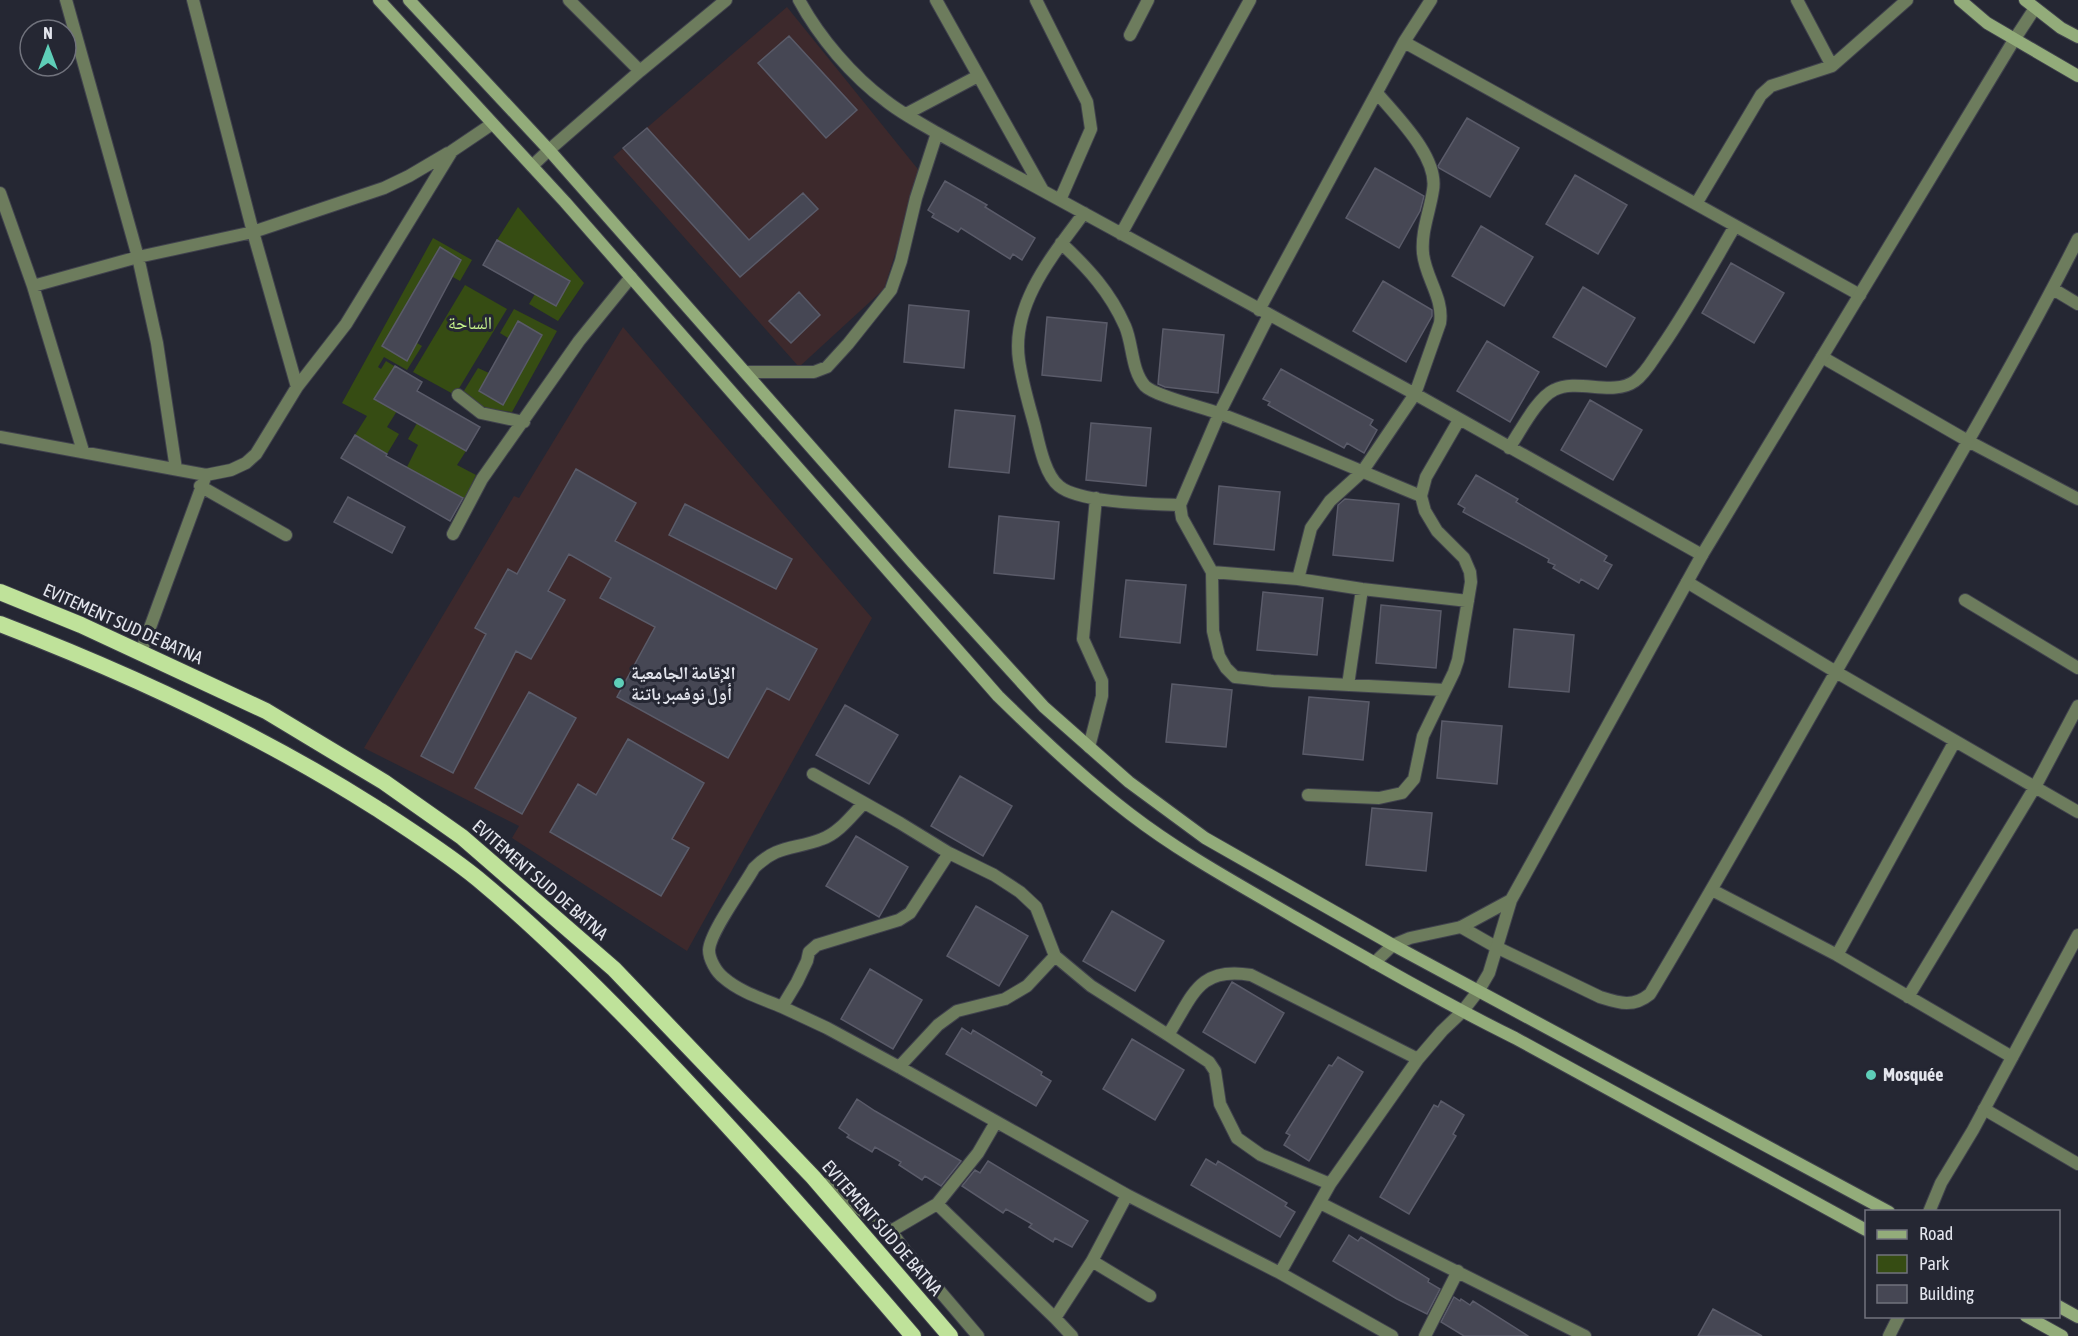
<svg xmlns="http://www.w3.org/2000/svg" width="2078" height="1336" font-family="'Asap Condensed','Noto Naskh Arabic',sans-serif">
  <rect width="100%" height="100%" fill="#252733"/>
  <path fill="#3d292c" d="M787,7l134,166 -37,116 -85,78 -186,-210z
    M623,327l249,291 -185,333 -175,-113 7,-12 -155,-78 150,-252 5,2z"/>
  <path fill="#364c13" d="M518,207l66,76 -26,38 -29,-17 6,-10 34,-13 -72,-41z
    M433,238l39,22 -12,21 -9,-5 10,-17 -21,-11 -58,98 25,14 10,-17 5,3 -15,24 -23,-13 -6,10 3,2 5,-8 21,13 -5,8 -13,-7 -14,23 22,13 -10,16 12,7 -12,20 -32,-19 12,-19 -25,-13z
    M465,285l42,24 -52,86 -42,-23z
    M514,309l43,22 -45,81 -28,-4 -22,-14 16,-26 11,5 -10,18 24,13 39,-69 -24,-13 -10,16 -8,-5z
    M417,423l49,28 -9,14 19,10 -11,24 -58,-32 11,-22 -10,-6z"/>
  <path fill="#464754" stroke="#5a5b69" stroke-width="1.5" d="M789,36l68,74 -31,28 -68,-75z
    M1467,118l52,30 -29,49 -51,-29 -1,-2z
    M647,128l102,112 54,-47 15,16 -78,68 -117,-129z
    M1375,168l49,28 -4,15 -21,37 -53,-30z
    M1575,175l52,30 -29,49 -52,-30z
    M945,181l42,24 -2,2 50,31 -13,22 -9,-6 -3,5 -49,-31 -3,4 -26,-15 2,-3 -6,-4z
    M1481,226l52,31 -29,49 -52,-30z
    M497,240l73,41 -14,25 -73,-41z
    M440,247l21,13 -54,101 -25,-15z
    M1731,263l53,30 -30,50 -52,-30z
    M1383,281l49,29v6l-26,46 -53,-31z
    M1583,287l52,31 -29,49 -53,-30z
    M799,292l21,23 -29,28 -22,-22z
    M909,305l60,6 -5,57 -60,-6z
    M1047,317l60,6 -6,58 -59,-6z
    M518,321l24,14 -39,70 -24,-14z
    M1163,329l61,6 -6,58 -53,-6 -7,-3z
    M1487,341l52,31 -29,50 -53,-31z
    M395,366l27,16 -5,9 63,36 -14,24 -92,-52z
    M1281,369l92,51 -3,5 7,5 -13,23 -17,-10 -3,5 -76,-43 2,-3 -7,-3z
    M1590,400l52,30 -29,50 -52,-30z
    M955,410l60,6 -6,57 -60,-6z
    M1091,423l60,5 -5,58 -60,-6z
    M355,435l32,19 -1,2 77,42 -13,23 -109,-63z
    M576,469l60,34 -21,38 202,108 -28,51 -22,-12 -39,70 -111,-61 38,-70 -55,-29 11,-20 -42,-24 -21,37 17,9 -34,59 -15,-8 -63,122 -32,-17 65,-122 -11,-6 33,-59 9,5z
    M1476,475l42,24 -2,3 25,15 66,39 -3,5 8,4 -14,24 -17,-10 -2,4 -26,-15 2,-3 -7,-3 1,-3 -86,-47 2,-4 -7,-4z
    M1219,486l61,6 -6,58 -60,-6z
    M348,497l57,30 -13,26 -58,-31z
    M1345,499l54,5 -6,57 -60,-6 5,-50z
    M685,504l107,55 -16,30 -107,-54z
    M999,516l60,6 -5,57 -60,-6z
    M1126,580l60,5 -6,58 -60,-6z
    M1263,592l60,6 -6,57 -60,-5z
    M1381,605l60,6 -5,57 -60,-5z
    M1514,629l60,6 -5,57 -60,-5z
    M1172,684l60,6 -6,57 -60,-5z
    M529,692l47,26 -54,96 -47,-26z
    M1309,697l60,5 -6,58 -60,-6z
    M845,705l53,30 -29,49 -53,-29z
    M1442,721l60,5 -5,58 -60,-6z
    M628,739l76,44 -32,56 17,9 -28,48 -111,-64 28,-48 18,11z
    M960,776l52,30 -29,50 -52,-30z
    M1372,808l60,5 -6,58 -60,-6z
    M856,836l52,31 -29,50 -53,-31z
    M976,906l52,30 -29,50 -52,-30z
    M1112,911l52,30 -29,50 -52,-30z
    M870,969l52,31 -29,49 -52,-30z
    M1232,982l52,31 -29,50 -52,-31z
    M962,1028l9,6 2,-4 69,42 -1,3 10,6 -15,25 -90,-52z
    M1132,1039l52,31 -29,50 -52,-31z
    M1338,1057l25,15 -54,89 -25,-16 6,-10 -4,-2 43,-68 3,1z
    M857,1099l18,12 86,50 -20,25 -16,-10 -3,4 -23,-15 2,-3 -26,-15 -3,5 -25,-15 2,-2 -10,-7z
    M1441,1101l23,14 -11,19 3,2 -47,78 -29,-17 54,-92 4,2z
    M1206,1159l10,6 2,-4 69,42 -2,3 10,6 -15,25 -89,-52z
    M988,1161l100,60 -16,26 -17,-9 -2,4 -24,-15 3,-3 -26,-15 -3,4 -41,-27 13,-16 5,3z
    M1349,1235l9,6 3,-4 68,42 -1,3 12,7 -13,25 -30,-15 -64,-38z
    M1454,1297l6,4 1,-2 9,6 3,-4 55,35h-64l-23,-14z
    M1713,1309l49,27h-64z"/>
  <g fill="none" stroke-linecap="round" stroke-linejoin="round">
    <defs>
      <path id="minor" d="M66,0l72,257 19,86 19,126
        M193,0l60,232 44,155
        M569,0l71,71
        M799,0c20,37 53,76 87,101 15,12 34,22 51,32l478,261 287,161
        M936,0l106,189
        M1036,0l51,102 4,27 -31,71
        M1797,0l35,66
        M1130,35l18,-35
        M1404,42l456,253
        M906,114l72,-38
        M532,166l17,-16 91,-79 86,-71
        M0,193l33,93 50,165
        M1696,204l65,-109 10,-9 61,-20 75,-66
        M1084,213c-31,42 -73,91 -65,147 3,22 10,45 16,67 4,17 10,48 24,59 20,17 94,18 121,19
        M1121,234l129,-234
        M1061,243c27,25 49,49 64,83 8,18 6,44 20,60 10,10 57,21 73,27 68,25 135,55 203,83
        M33,286l105,-29 115,-25 131,-44 25,-12 39,-23
        M2053,289l25,15
        M1259,310l145,-268 27,-42
        M1269,315l-50,99 -39,91 2,13 30,54 1,59 6,25 7,12 9,9 38,4 172,9
        M1822,357l146,84 110,58
        M745,372h69l13,-5 21,-23 43,-54 10,-29 15,-63 21,-65
        M458,395l23,18 43,9
        M0,437l206,38 25,-5 15,-7 10,-9 41,-67 49,-63 106,-173 40,-27
        M1509,448c11,-16 28,-50 45,-58 24,-12 59,7 81,-9 11,-8 18,-22 26,-33 27,-39 50,-81 74,-122
        M200,486l86,49
        M453,534l29,-55 97,-138 52,-64
        M1212,572l86,7 64,10 106,12
        M1298,579l13,-51 19,-27 32,-29 53,-78 25,-71c4,-25 -15,-46 -17,-70 -2,-22 7,-42 10,-63 6,-33 -37,-74 -56,-97
        M1687,582l149,90 242,140
        M1965,600l113,68
        M141,652l65,-177
        M1348,685l14,-96
        M1089,747l13,-51v-15l-19,-42 13,-141
        M813,774l87,49 49,30 45,22 26,17 16,15 19,49 36,30 77,49c25,-39 30,-69 83,-60l167,84
        M1308,795l71,3 23,-5 12,-14 9,-43 31,-64 4,-12 13,-78 -1,-10 -6,-14 -27,-27 -12,-20 -4,-15 5,-19 33,-57
        M949,853l-39,60 -11,7 -82,25 -8,7 -2,9 -10,21 -15,25 45,21 72,39 228,128 153,78 112,63
        M1712,890l125,65 175,102
        M1461,927l35,20 104,50c19,6 33,11 50,-3 75,-125 145,-252 218,-378 71,-125 145,-249 210,-377
        M1837,955l118,-214
        M1908,997l127,-210 43,-81
        M782,1007c-19,-8 -42,-15 -58,-29 -8,-6 -15,-19 -15,-28 1,-18 35,-64 45,-82 24,-24 40,-18 68,-29 17,-6 29,-23 42,-36
        M1168,1035l41,27 6,9 5,33 17,34 24,17 69,29
        M899,1067l39,-42 19,-14 48,-12 22,-13 28,-30
        M1984,1109l94,55
        M824,1184l67,47 12,17 75,88
        M1320,1203l265,133
        M937,1204l118,114 17,18
        M891,1231l46,-27 41,-51 18,-31
        M1092,1261l58,35
        M1280,1273l50,-89 88,-125 24,-28 20,-19
        M1055,1318l37,-57 35,-66
        M1425,1336l33,-65
        M1889,1336l10,-20"/>
      <path id="tertiary" d="M1374,963l19,-18 17,-7 51,-11 50,-27
        M1462,1012l17,-22 10,-17 22,-73 191,-345 312,-515 21,-32
        M1929,1212l12,-29 32,-53 105,-195"/>
      <path id="secondary" d="M379,0l186,202 433,494c42,41 85,82 132,118 52,40 110,71 166,104 72,41 144,83 219,120l351,192
        M409,0l140,150 364,413 131,144 85,75 76,56 188,107 496,267
        M1960,0l27,23 91,53
        M2025,0l36,28 17,9
        M2058,1306l20,11
        M2026,1316l36,20"/>
      <path id="trunk" d="M0,592l81,33 185,86 118,71 78,55 152,132 199,208 137,159
        M0,624c130,50 258,109 376,184 34,22 70,45 102,71 71,59 136,125 199,192 81,86 159,175 236,265"/>
    </defs>
    <use href="#minor" stroke="#40424d" stroke-width="14"/>
    <use href="#tertiary" stroke="#40424d" stroke-width="14"/>
    <use href="#secondary" stroke="#40424d" stroke-width="14"/>
    <use href="#trunk" stroke="#40424d" stroke-width="18"/>
    <use href="#minor" stroke="#6d7c5d" stroke-width="12"/>
    <use href="#tertiary" stroke="#6d7c5d" stroke-width="12"/>
    <use href="#secondary" stroke="#93ac7a" stroke-width="12"/>
    <use href="#trunk" stroke="#bfe29a" stroke-width="16"/>
  </g>
  <g fill="#5eceb8" stroke="#252733" stroke-width="2">
    <circle cx="619" cy="683" r="6"/>
    <circle cx="1871" cy="1075" r="6"/>
  </g>
  <g text-anchor="middle" stroke-width="6" stroke-linejoin="round" paint-order="stroke">
    <g font-size="18" fill="#c8f58e" stroke="#252733">
      <text x="470" y="329">الساحة</text>
    </g>
    <g font-size="18" fill="#e3e5ed" stroke="#252733">
      <text transform="translate(123 624) rotate(24)" y="6">EVITEMENT SUD DE BATNA</text>
      <text transform="translate(540 880) rotate(41)" y="6">EVITEMENT SUD DE BATNA</text>
      <text transform="translate(882 1228) rotate(49)" y="6">EVITEMENT SUD DE BATNA</text>
    </g>
    <g font-size="18" font-weight="bold" fill="#e3e5ed" stroke="#252733" text-anchor="start">
      <text x="631" y="679">الإقامة الجامعية<tspan x="631" dy="21">أول نوفمبر باتنة</tspan></text>
      <text x="1883" y="1081">Mosquée</text>
    </g>
  </g>
  <rect x="1865" y="1210" width="195" height="108" fill="#252733" stroke="#71737d" stroke-width="1.5"/>
  <rect x="1877" y="1230" width="30" height="9" fill="#93ac7a" stroke="#71737d" stroke-width="1.5"/>
  <text x="1919" y="1240" font-size="18" fill="#e3e5ed">Road</text>
  <rect x="1877" y="1255" width="30" height="18" fill="#364c13" stroke="#71737d" stroke-width="1.5"/>
  <text x="1919" y="1270" font-size="18" fill="#e3e5ed">Park</text>
  <rect x="1877" y="1285" width="30" height="18" fill="#464754" stroke="#71737d" stroke-width="1.5"/>
  <text x="1919" y="1300" font-size="18" fill="#e3e5ed">Building</text>
  <g transform="translate(48 48)"><circle r="28" fill="#252733" stroke="#71737d" stroke-width="1.5"/>
  <path d="M0-4.5L10 22L0 15L-10 22Z" fill="#5eceb8"/>
  <text y="-9" font-size="16" font-weight="bold" text-anchor="middle" fill="#e3e5ed">N</text>
  </g>
</svg>
